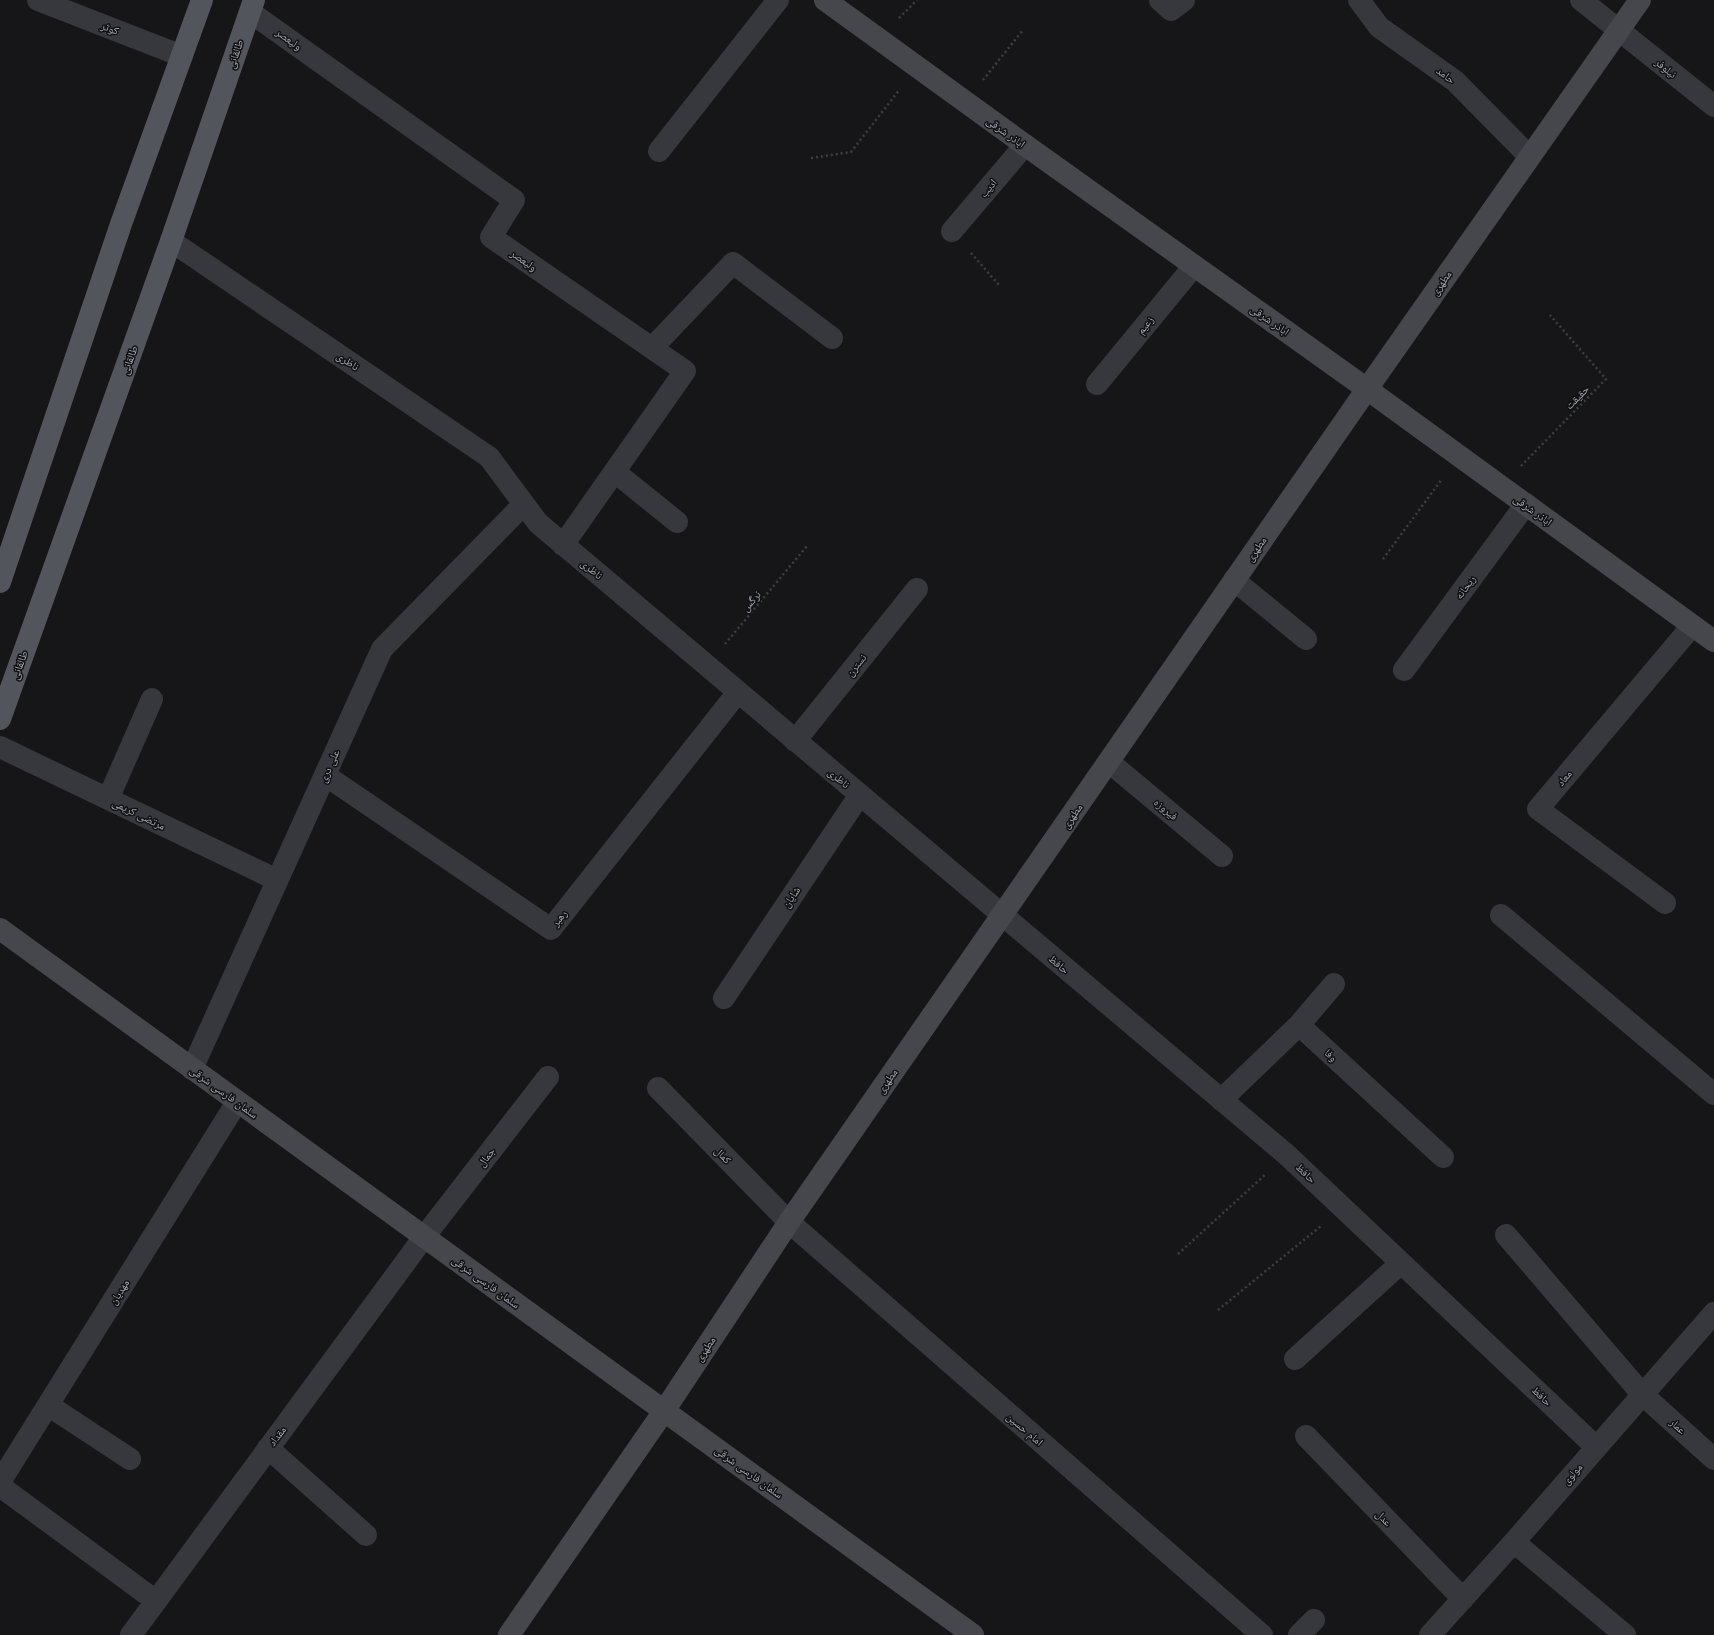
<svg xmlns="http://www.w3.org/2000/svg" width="1714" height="1635" font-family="Jost,'Noto Naskh Arabic',sans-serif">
  <rect width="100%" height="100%" fill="#161618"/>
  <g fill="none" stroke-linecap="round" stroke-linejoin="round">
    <path stroke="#3d3f44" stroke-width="2.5" stroke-dasharray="2 3" stroke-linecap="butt" d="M899,18l18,-18
      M983,80l40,-50
      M811,158l40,-6 49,-63
      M971,253l28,32
      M1521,466l85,-87 -56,-64
      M1383,559l59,-80
      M725,644l82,-98
      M1178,1254l88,-80
      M1218,1310l103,-84"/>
    <path stroke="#37383d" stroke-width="22" d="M38,0l144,56
      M1160,0l11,10 13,-10
      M1359,0l20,27 76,54 74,75
      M1581,0l133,106
      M250,12l264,188 -23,37 194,134 -122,174
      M659,151l119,-151
      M952,231l73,-86
      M171,241l318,216 49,66 749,632 309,292
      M652,348l81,-85 99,75
      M1097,384l97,-118
      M615,472l62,50
      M1234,580l72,59
      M1404,670l122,-166
      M795,741l122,-152
      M0,747l277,133
      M1109,762l113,94
      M325,775l226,154 187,-237
      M108,799l44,-100
      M1665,903l-127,-94 154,-183
      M1501,915l213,179
      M724,998l135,-202
      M1299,1025l35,-41
      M192,1069l190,-420 142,-145
      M658,1088l131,134 473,413
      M1221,1100l78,-75 144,132
      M1506,1235l136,159 72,65
      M1295,1359l106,-96
      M48,1405l82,54
      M1306,1436l157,163
      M268,1448l98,87
      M0,1482l237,-380
      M0,1486l156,115
      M1514,1542l111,93
      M131,1635l293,-398 124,-160
      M1299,1635l15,-15
      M1430,1635l84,-93 200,-229"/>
    <path stroke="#45474d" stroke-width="22" d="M825,0l200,145 342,244 347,252
      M0,929l973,706
      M509,1635l155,-224 125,-189 578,-833 273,-389"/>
    <path stroke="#53555c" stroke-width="22" d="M0,582l121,-358 81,-224
      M0,719l171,-478 83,-241"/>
  </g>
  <g text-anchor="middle" stroke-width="3" stroke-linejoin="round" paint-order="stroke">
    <g font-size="11" fill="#a8acb8" stroke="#111113">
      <text transform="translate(110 28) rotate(21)" y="4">کوثر</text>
      <text transform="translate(289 39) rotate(36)" y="4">ولیعصر</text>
      <text transform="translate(235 54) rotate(-71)" y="4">طالقانی</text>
      <text transform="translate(1666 68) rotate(39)" y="4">نیلوفر</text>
      <text transform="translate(1446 75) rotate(37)" y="4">حامد</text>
      <text transform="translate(1006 132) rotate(36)" y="4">اباذر شرقی</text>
      <text transform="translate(988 188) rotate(-50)" y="4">ادیب</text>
      <text transform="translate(524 260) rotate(35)" y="4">ولیعصر</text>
      <text transform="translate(1441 283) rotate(-55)" y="4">مطهری</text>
      <text transform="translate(1270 320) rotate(35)" y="4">اباذر شرقی</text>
      <text transform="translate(1145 325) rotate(-51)" y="4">زعیم</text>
      <text transform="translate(129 360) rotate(-70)" y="4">طالقانی</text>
      <text transform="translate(348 361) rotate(34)" y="4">ناظری</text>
      <text transform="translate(1577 397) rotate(-46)" y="4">حقیقت</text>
      <text transform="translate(1533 510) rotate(36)" y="4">اباذر شرقی</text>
      <text transform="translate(1256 549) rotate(-55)" y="4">مطهری</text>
      <text transform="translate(592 569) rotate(40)" y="4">ناظری</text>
      <text transform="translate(1465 587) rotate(-54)" y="4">ریحانه</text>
      <text transform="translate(751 601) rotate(-50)" y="4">نرگس</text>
      <text transform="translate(19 665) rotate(-70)" y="4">طالقانی</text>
      <text transform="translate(856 665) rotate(-51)" y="4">نسترن</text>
      <text transform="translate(329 766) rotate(-66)" y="4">علی دری</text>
      <text transform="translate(839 778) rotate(40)" y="4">ناظری</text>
      <text transform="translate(1564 778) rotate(-50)" y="4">معاد</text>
      <text transform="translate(1166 809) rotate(40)" y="4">فیروزه</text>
      <text transform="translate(139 814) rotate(26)" y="4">مرتضی کریمی</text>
      <text transform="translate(1072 816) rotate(-55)" y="4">مطهری</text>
      <text transform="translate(791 897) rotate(-56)" y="4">شایان</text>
      <text transform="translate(559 918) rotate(-52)" y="4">رهبر</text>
      <text transform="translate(1059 964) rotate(40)" y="4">حافظ</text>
      <text transform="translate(1331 1055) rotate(43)" y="4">وفا</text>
      <text transform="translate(887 1081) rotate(-55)" y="4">مطهری</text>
      <text transform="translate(224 1092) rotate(36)" y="4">سلمان فارسی شرقی</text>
      <text transform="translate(723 1155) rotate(46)" y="4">کمال</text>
      <text transform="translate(486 1157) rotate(-52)" y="4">جمال</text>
      <text transform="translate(1306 1173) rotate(43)" y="4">حافظ</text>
      <text transform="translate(486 1282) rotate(36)" y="4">سلمان فارسی شرقی</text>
      <text transform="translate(119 1292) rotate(-58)" y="4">مهدیان</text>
      <text transform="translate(705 1349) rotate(-56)" y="4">مطهری</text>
      <text transform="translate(1542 1396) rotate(43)" y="4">حافظ</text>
      <text transform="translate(1678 1426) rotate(42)" y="4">عمار</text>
      <text transform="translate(1025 1429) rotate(41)" y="4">امام حسین</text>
      <text transform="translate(277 1436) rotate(-54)" y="4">مقداد</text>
      <text transform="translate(749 1472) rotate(36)" y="4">سلمان فارسی شرقی</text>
      <text transform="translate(1572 1474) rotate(-49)" y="4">مولوی</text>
      <text transform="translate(1384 1518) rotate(46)" y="4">عدل</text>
    </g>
  </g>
</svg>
